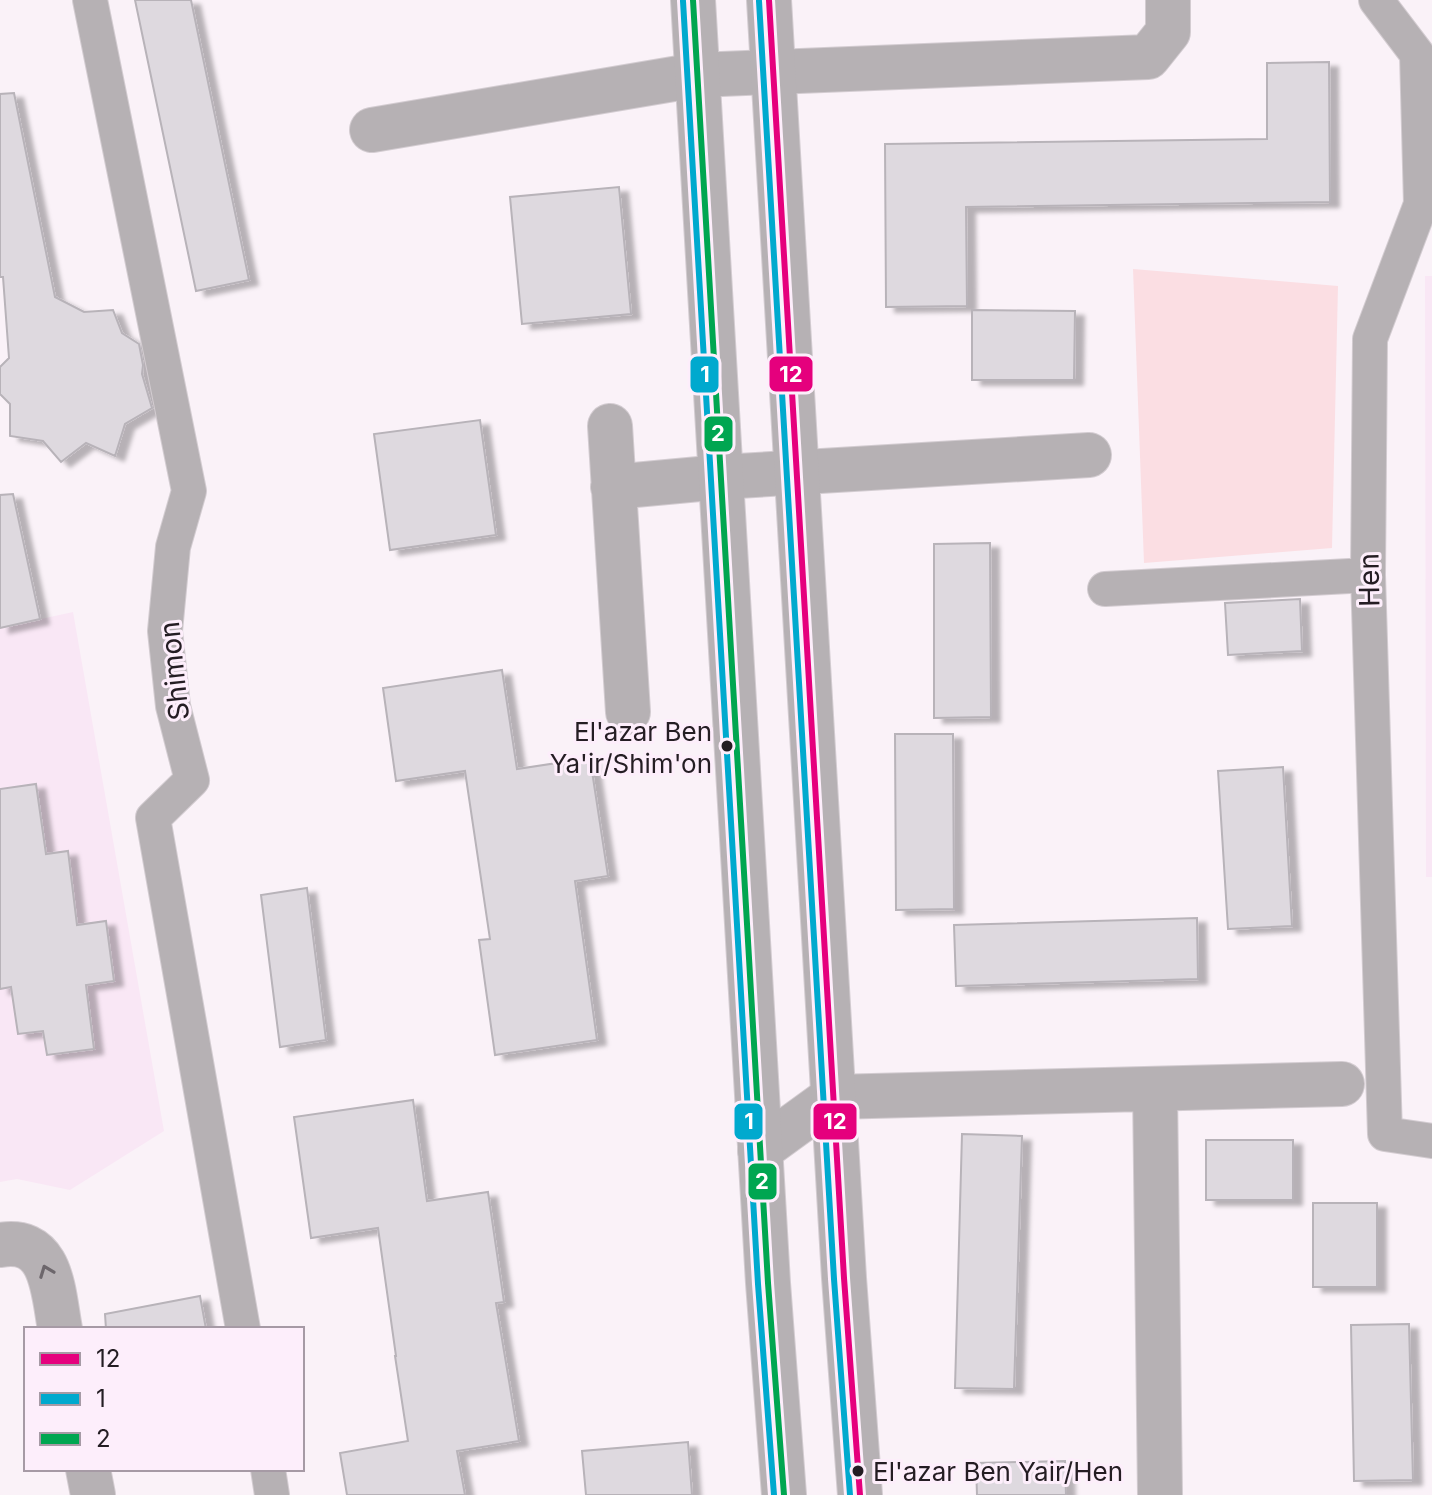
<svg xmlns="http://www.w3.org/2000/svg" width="1432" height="1495" font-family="Inter,sans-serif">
  <defs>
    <filter id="shadow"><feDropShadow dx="9" dy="5" stdDeviation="2" flood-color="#0004"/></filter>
  </defs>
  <rect width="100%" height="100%" fill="#faf2f8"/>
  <path fill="#f9e7f5" d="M1425,276h7v601h-6z
    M73,612l91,519 -94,59 -53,-11 -17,3v-554z"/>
  <path fill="#fbdee3" d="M1133,269l205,17 -6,262 -188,15z"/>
  <path fill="#ded9df" stroke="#b8b3b9" stroke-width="2" filter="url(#shadow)" d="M135,0h56l58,280 -53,11z
    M1329,62l1,140 -364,5 1,99 -81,1 -1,-163 382,-5v-76z
    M14,93l41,204 29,15 29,-2 9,23 17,11 4,21 -1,9 10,34 -27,16 -10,32 -29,-13 -25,19 -18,-21 -33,-5v-32l-10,-10v-27l9,-9 -6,-81h-3v-183z
    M619,187l12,127 -109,10 -12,-127z
    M972,310l103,1 -1,69h-102z
    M480,420l16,115 -106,15 -16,-116z
    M13,494l27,125 -40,9v-133z
    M990,543l1,174 -57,1v-174z
    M1300,599l2,52 -74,4 -3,-52z
    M502,670l15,99 73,-11 18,118 -33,5 22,159 -102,15 -16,-115 11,-1 -25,-168 -69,10 -13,-93z
    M895,734h58l1,175 -58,1z
    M1283,767l9,159 -64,3 -10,-158z
    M36,784l10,70 22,-3 9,74 29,-4 8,60 -28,4 8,64 -47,6 -4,-24 -25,3 -7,-47 -11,2v-200z
    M307,888l19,152 -46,7 -19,-152z
    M1197,918l1,61 -242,7 -2,-61z
    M413,1100l14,101 61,-9 16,110 -8,1 23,138 -62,10 8,44h-118l-7,-42 68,-12 -13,-85h1l-18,-128 -67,10 -17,-121z
    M962,1134l60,2 -8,253 -59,-1z
    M1206,1140h87v60h-87z
    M1313,1203h64v84h-64z
    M200,1296l6,33h-100l-1,-15z
    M1409,1324l4,156 -59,1 -3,-156z
    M688,1442l4,53h-106l-4,-44z
    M1065,1461l1,34h-89l-1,-32z"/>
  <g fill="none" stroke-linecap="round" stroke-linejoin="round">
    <defs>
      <path id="pedestrian" d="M90,0l99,491 -16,56 -8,84 8,75 19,74 -39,38 90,511
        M1376,0l41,54 4,150 -51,135 -2,236 17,559 47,7
        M1105,589l263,-14
        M268,1469l4,26"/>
      <path id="minor" d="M372,130l325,-55 451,-18 20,-25v-32
        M610,426l18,286
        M613,487l108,-10 368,-22
        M1155,1089l5,406
        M760,1150l73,-53 509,-13
        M0,1245c53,-9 53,47 60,84
        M88,1469l5,26"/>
      <path id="tertiary" d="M693,0l75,1283 16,212
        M769,0l75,1278 16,217"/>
    </defs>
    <use href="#pedestrian" stroke="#d3ccd1" stroke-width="36"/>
    <use href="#minor" stroke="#d3ccd1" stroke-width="46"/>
    <use href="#tertiary" stroke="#d3ccd1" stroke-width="46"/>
    <use href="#pedestrian" stroke="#b6b1b4" stroke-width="34"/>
    <use href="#minor" stroke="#b6b1b4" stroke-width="44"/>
    <use href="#tertiary" stroke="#b6b1b4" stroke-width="44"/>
    <defs>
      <path id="bus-1" d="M769,0l75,1278 16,217"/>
      <path id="bus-2" d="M683,1l75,1283 16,211
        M759,1l75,1278 16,216"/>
      <path id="bus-3" d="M693,0l75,1283 16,212"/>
    </defs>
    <use href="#bus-1" stroke="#fdeefb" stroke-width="12"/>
    <use href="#bus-2" stroke="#fdeefb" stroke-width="12"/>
    <use href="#bus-3" stroke="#fdeefb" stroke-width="12"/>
    <use href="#bus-1" stroke="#e5007d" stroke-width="6"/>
    <use href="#bus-2" stroke="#00a9ce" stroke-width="6"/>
    <use href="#bus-3" stroke="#00a651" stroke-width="6"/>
  </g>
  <defs><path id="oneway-chevron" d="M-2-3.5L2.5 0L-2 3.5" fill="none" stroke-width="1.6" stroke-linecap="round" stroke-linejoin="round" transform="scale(2)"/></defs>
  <use stroke="#6d676c" href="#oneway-chevron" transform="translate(46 1271) rotate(-111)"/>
  <g fill="#241d23" stroke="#fdeefb" stroke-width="3">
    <circle cx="727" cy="746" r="7"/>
    <circle cx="858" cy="1471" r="7"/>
  </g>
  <g text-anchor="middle" stroke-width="6" stroke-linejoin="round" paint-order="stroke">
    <g font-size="26" fill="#241d23" stroke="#fdeefb" text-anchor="end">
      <text x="712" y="741">El'azar Ben<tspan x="712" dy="32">Ya'ir/Shim'on</tspan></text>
      <text x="873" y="1481" text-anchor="start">El'azar Ben Yair/Hen</text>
    </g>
    <g font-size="28" fill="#241d23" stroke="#fdeefb">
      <text transform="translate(1369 580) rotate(-91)" y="10">Hen</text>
      <text transform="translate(174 671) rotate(-96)" y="10">Shimon</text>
    </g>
  </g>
  <g stroke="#fdeefb" stroke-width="3">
    <rect x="768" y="355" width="46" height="38" rx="8" fill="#e5007d"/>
    <rect x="689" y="355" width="31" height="39" rx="8" fill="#00a9ce"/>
    <rect x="703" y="415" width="31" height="38" rx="8" fill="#00a651"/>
    <rect x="812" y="1102" width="46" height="39" rx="8" fill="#e5007d"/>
    <rect x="733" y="1102" width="31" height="39" rx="8" fill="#00a9ce"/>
    <rect x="747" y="1162" width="31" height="39" rx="8" fill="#00a651"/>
  </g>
  <g font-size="22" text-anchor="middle" font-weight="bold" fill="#fff">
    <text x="791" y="382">12</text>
    <text x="705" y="382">1</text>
    <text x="718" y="441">2</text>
    <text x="835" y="1129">12</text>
    <text x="749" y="1129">1</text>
    <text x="762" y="1189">2</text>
  </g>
  <rect x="24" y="1327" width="280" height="144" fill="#fdeefb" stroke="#a69aa5" stroke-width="2"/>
  <rect x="40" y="1353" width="40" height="12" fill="#e5007d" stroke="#a69aa5" stroke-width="2"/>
  <text x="96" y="1367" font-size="24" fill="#241d23">12</text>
  <rect x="40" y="1393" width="40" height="12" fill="#00a9ce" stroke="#a69aa5" stroke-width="2"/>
  <text x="96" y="1407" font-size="24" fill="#241d23">1</text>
  <rect x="40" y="1433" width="40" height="12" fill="#00a651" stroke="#a69aa5" stroke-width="2"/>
  <text x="96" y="1447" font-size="24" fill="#241d23">2</text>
</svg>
